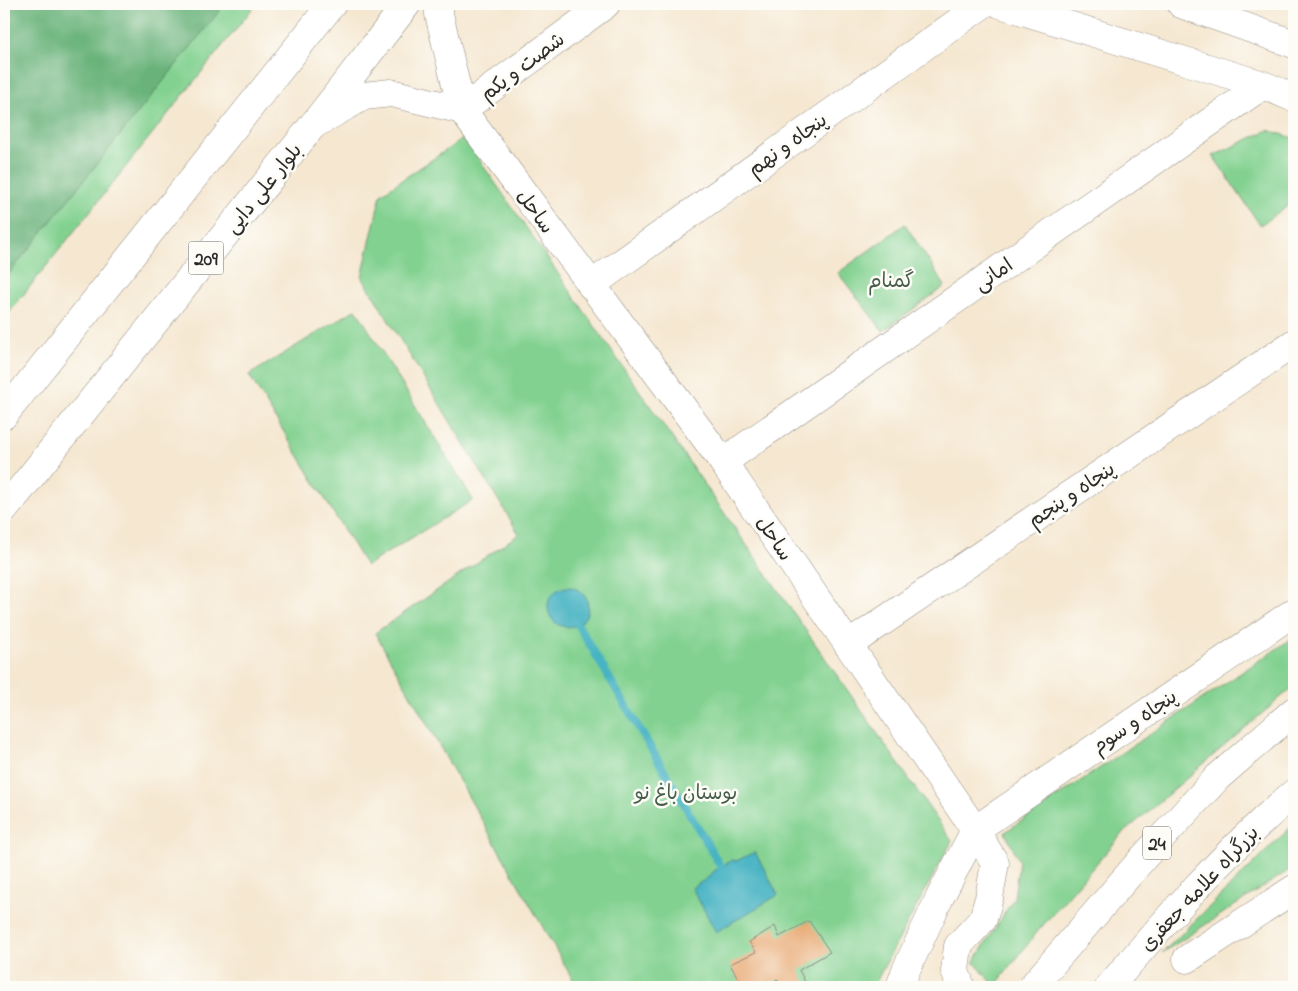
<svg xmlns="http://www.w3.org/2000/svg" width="1298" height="991" font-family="'Indie Flower','Playpen Sans Arabic',sans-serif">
  <rect width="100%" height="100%" fill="#fdfcf7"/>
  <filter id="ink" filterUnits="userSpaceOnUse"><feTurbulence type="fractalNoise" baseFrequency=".02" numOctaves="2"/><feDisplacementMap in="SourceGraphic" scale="10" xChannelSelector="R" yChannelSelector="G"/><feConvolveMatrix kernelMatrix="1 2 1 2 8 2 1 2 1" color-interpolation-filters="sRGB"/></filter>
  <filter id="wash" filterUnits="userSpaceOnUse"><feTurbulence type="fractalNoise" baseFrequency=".0096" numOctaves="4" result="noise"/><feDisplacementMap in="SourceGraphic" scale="20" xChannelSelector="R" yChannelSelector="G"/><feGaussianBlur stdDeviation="1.12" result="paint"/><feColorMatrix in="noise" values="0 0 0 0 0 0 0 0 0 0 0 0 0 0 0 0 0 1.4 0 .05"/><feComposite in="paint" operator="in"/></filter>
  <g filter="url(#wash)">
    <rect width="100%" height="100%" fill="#f5e7d0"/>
    <path fill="#82d190" stroke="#567e5e" d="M4,4h252l-252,315z
      M1268,130l26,8v72l-5,-5 -29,20 -47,-69z
      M464,138l488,703 -73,135 -4,11h-298l-202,-354 144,-99 -157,-257 19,-83z
      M905,224l40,62 -62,45 -45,-58z
      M356,309l117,191 -107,66 -117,-191z
      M1294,637v49l-172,148 -84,97 -43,55 -21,-24 40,-64 5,-37 -14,-29z
      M1294,824v43l-132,86z"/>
    <path fill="#69b37a" stroke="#4a6f52" d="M4,4h221l-221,276z"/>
    <path fill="#46b3c3" stroke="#386f77" d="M548 607a20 20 0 1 1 40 0a20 20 0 1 1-40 0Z
      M755,852l23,43 -62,37 -24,-44 17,-11 2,-4 21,-13 4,1z"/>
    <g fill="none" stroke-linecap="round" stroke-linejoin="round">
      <path stroke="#46b3c3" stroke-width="8" d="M578,625l143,242"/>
    </g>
    <g id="blocks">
      <path fill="#e7a46c" d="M809,921l21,31 -31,18 8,16 -24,1 -6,-8 -10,8h-24l-13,-23 26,-12 -7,-10 26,-16 4,11z"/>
    </g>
  </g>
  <g filter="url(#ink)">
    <use href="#blocks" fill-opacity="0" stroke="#90897e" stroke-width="1"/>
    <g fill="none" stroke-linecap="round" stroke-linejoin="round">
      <defs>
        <path id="minor" d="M1000,4l263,81 31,13
          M462,110l144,-106
          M591,285l392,-281
          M723,462l540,-377
          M848,645l446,-302
          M1187,959l107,-70
          M900,987l6,-17 33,-71 36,-69 319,-218"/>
        <path id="tertiary" d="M1181,4l113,40"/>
        <path id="secondary" d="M439,4v10l23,96 261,352 252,368 20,33 -6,35 -6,21 -25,27 -3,25 6,16
          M313,125l51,-29 27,-3 71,17"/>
        <path id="primary" d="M4,415l328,-411
          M4,510l309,-385 94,-121"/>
        <path id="trunk" d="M1032,987l112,-130 74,-80 76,-66
          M1109,987c58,-68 117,-137 185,-194"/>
      </defs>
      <use href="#minor" stroke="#90897e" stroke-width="29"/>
      <use href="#tertiary" stroke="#90897e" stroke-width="29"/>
      <use href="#secondary" stroke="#90897e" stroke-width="29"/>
      <use href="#primary" stroke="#90897e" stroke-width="29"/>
      <use href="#trunk" stroke="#90897e" stroke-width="29"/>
      <use href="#minor" stroke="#fff" stroke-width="28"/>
      <use href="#tertiary" stroke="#fff" stroke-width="28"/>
      <use href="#secondary" stroke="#fff" stroke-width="28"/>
      <use href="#primary" stroke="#fff" stroke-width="28"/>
      <use href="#trunk" stroke="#fff" stroke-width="28"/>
    </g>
  </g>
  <g text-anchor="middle" stroke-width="5" stroke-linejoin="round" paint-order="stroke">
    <g fill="#fdfcf7" stroke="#6a6a68" stroke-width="1">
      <rect x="188.5" y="241.5" width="35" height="33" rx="4"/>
      <rect x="1143" y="826.5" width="28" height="33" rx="4"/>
    </g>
    <g font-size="19" font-weight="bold" fill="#2b2b2b">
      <text x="206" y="265">209</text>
      <text x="1157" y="850">24</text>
    </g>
    <g font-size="20" fill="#2b2b2b" stroke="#fdfcf7">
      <text transform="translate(522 66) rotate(-37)" y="7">شصت و یکم</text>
      <text transform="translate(787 144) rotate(-36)" y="7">پنجاه و نهم</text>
      <text transform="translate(263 188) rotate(-51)" y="7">بلوار علی دایی</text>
      <text transform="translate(536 211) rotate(54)" y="7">ساحل</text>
      <text transform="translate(993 274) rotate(-35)" y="7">امانی</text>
      <text transform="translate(1071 494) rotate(-34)" y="7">پنجاه و پنجم</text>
      <text transform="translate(775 538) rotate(56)" y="7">ساحل</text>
      <text transform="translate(1134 721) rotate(-34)" y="7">پنجاه و سوم</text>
      <text transform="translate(1199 888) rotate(-47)" y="7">بزرگراه علامه جعفری</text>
    </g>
    <g font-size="20" fill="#455d49" stroke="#fdfcf7">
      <text x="891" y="287">گمنام</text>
      <text x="686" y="799">بوستان باغ نو</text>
    </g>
  </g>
  <rect width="1298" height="991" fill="none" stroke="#fdfcf7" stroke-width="20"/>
</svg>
